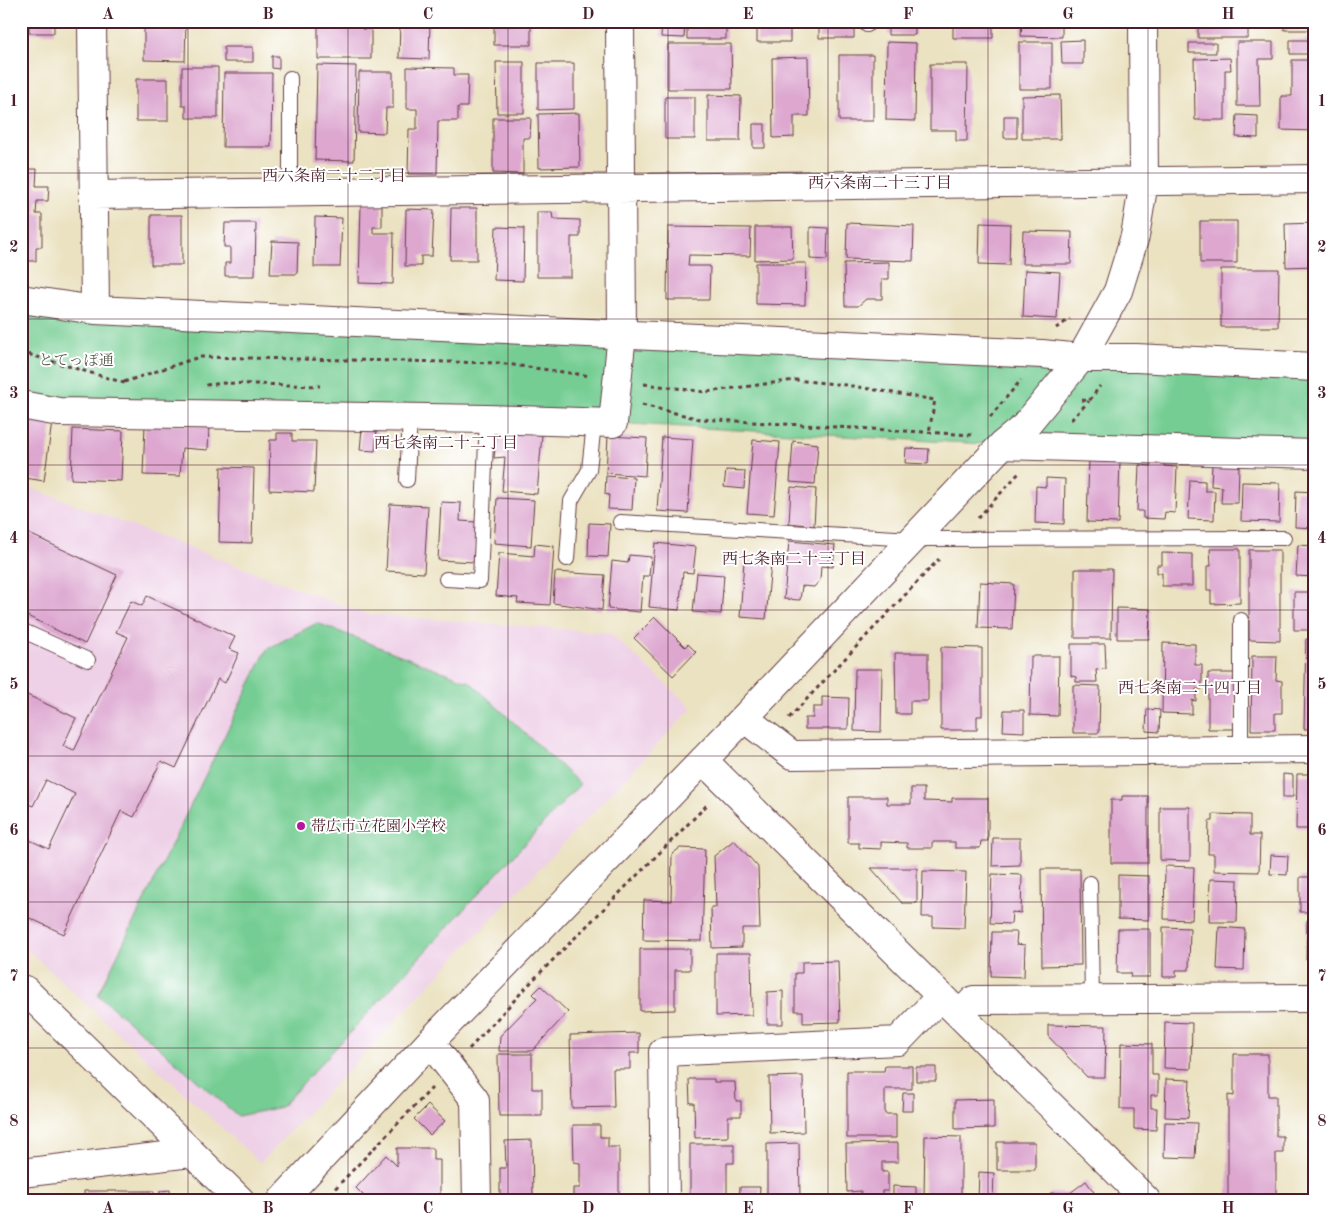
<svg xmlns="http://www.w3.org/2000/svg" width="1336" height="1221" font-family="'Old Standard TT','Noto Serif JP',serif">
  <rect width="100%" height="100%" fill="#fff"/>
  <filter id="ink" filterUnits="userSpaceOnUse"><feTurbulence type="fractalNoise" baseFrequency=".02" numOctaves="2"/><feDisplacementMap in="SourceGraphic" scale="10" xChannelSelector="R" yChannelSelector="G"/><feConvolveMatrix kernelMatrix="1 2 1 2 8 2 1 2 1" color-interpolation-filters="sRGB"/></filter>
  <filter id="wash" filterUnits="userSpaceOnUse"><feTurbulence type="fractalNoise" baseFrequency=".0096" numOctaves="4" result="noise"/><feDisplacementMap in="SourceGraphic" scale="20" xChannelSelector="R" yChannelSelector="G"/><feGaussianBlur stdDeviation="1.12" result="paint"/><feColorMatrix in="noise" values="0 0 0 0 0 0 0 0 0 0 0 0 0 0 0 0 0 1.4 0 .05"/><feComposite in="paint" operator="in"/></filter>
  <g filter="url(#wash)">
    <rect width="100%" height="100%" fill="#ebe2c1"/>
    <path fill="#eed0e7" d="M21,484l344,130 245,19 82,75 -432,455 -239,-219z"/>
    <path fill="#74cd93" stroke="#5f765f" d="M21,299l1294,68v87l-313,-9 -389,-22 -592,-18z
      M317,623l153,59 110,102 -299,323 -43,9 -140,-121 169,-346z"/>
    <g id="blocks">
      <path fill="#dda7d0" d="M29,21h25v12h-25z
        M144,21h42l-1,40 -41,-1z
        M318,21h44v8h9v30h-53z
        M400,21h30l-1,38 -30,-1z
        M494,21h37v24h-37z
        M662,21h23l-1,17 -23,-1z
        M687,21h39v18h-39z
        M757,21h33v21h-33z
        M819,21h35v17h-35z
        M888,21h27v14h-27z
        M953,21h40v17h-40z
        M1022,21h40v16l-41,-1z
        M1198,21h50v17h-50z
        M1284,21h31v9h-31z
        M1083,40v24h-21l-1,-23z
        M1290,40h25v14h-25z
        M887,42l29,1 -1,78 -29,-1z
        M1019,42h33v47h-33z
        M1237,42h36v17h-14l1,47h-23z
        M1189,43h27v10h-27z
        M668,44h63l1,45h-64z
        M224,47h29v15h-29z
        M839,55h34v66h-34z
        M272,56h7v13l-7,-1z
        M808,57l1,59h-15v21l-21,1 -1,-80z
        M1230,58l1,12h-6v50h-30l-1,-61z
        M1292,60h23v71l-34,-1v-34h11z
        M496,62h28v51h-27z
        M538,63h36v46l-36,1z
        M930,64h38l-1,77h-11v-11h-26z
        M317,65l39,1 -2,95 -39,-1z
        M182,67h36v51h-32v-12h-4z
        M407,67l47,1v7h14l-1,32h-9v14h-20l-1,53h-29l1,-45h8v-20h-10z
        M359,72h34v36h-7l-1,25 -27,-1z
        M224,73h48l-1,74h-48z
        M136,79h32v42h-32z
        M708,95l33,1 -1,45h-32z
        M1060,95l1,44h-39v-43z
        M665,97h30v42h-30z
        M579,113l1,54 -41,1 -1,-54z
        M1237,115l21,1v22l-22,-1z
        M1004,116h13v22h-13z
        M493,118h38l-1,20h-7v36l-30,-1z
        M753,124h12v24h-12z
        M21,169h16l-1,17h13l-1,15h-11l-1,13h6v33h-6v14h-15z
        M361,204l21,1v22h-9v6h21l-1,51 -34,-1z
        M451,208h26v52h-27z
        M406,209l28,1 -2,46h-11v10h-16z
        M537,212h15l1,7 27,1v17h-9v40h-34z
        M151,215h31v50h-31z
        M315,217l27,1 -2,49h-26z
        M1200,221h37v42h-37z
        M225,223h31l-1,53h-30v-13h5v-16h-6z
        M847,223l67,3 -1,35 -67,-2z
        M980,223l30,1 -1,41 -30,-1z
        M1315,223v43l-29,1 -1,-43z
        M496,227l28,1 -1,53 -29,-1z
        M668,227l83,1 -1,28 -61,-1 -1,11h22l-1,34h-42z
        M755,227h37l1,32 -38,1z
        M810,227l18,1 -1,32 -17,-1z
        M1023,231l49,1 -1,32h-49z
        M272,241l26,1 -1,32h-27z
        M889,262v17h-7v20h-16l-8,7h-13l-1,-43z
        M756,263h50l-1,42 -49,-1z
        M1221,269h58l-1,58h-57z
        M1025,270l35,2 -3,47 -34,-2z
        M21,418l31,4 -8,59 -19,-3 -4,-3z
        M145,424l64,2 -1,24 -26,-2 -2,28 -37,-1z
        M362,428l15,1 -2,22 -15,-1z
        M73,429l50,2 -2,50 -50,-2z
        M497,431l45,4 -5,59 -35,-3 3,-34 -11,1z
        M277,433h15v8h24l-2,51 -45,-2 1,-50h7z
        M608,436l39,2 -2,38 -39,-3z
        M662,437l31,2 -5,74 -31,-2z
        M753,440l27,2 -6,73 -27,-2z
        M793,441l25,3 -3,40 -25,-2z
        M906,448l23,1 -1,15 -23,-1z
        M1089,459l31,1 -2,63 -31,-1z
        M1151,460l13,1v5l13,1 -2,46 -10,-1 -1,7 -21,-1v-7h-6l2,-46 12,1z
        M1212,464l27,1 -1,38h-17l1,-16 -11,-1z
        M221,467l33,1 -2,75 -33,-1z
        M726,470l19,1 -1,18 -20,-2z
        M606,476l28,2 -2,32 -24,-1 1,-14 -4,-1z
        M1046,478l19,1 -1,45 -29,-1 1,-37 10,1z
        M1190,480l15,1v10h10l-1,29 -26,-1z
        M1242,482l38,1 -1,39 -38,-1z
        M791,487l25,2 -2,37 -25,-3z
        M1296,491l19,1v36l-20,-1z
        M497,498l37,2 -3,46 -37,-3z
        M441,502l20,1 -1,18 16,1 -2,40 -36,-2z
        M390,504l38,2 -4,67 -38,-2z
        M589,523l21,1 -2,33 -20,-1z
        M21,530l96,45 -32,69 -64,-31z
        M789,541l46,4 -2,22 -12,-1 -1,14 -6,7 -12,-1 -2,14 -16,-1z
        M655,543l41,4 -3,26 -10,-1 -4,38 -30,-3z
        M535,544l19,2 -4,59 -33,-2 1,-5 -22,-2 3,-43 35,3z
        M1298,545l17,1v31l-19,-1z
        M1210,549h30v54l-29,1v-14h-4v-24h4z
        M1249,550h31v91l-31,-1z
        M1162,553l30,1v32h-30v-13h-5v-8h5z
        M629,555l22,2 -2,19h-6l-3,36 -32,-3 4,-48 16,2z
        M744,561l27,2 -5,56 -26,-2z
        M1075,569h37l-1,69h-36z
        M555,572l50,3 -3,35 -49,-7z
        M697,573l27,2 -3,39 -28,-2z
        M980,582l34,2 -2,45 -34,-1z
        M1294,592h21v38h-21z
        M147,596l88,41 -6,12 10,4 -14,30 -7,-4 -42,89 -15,-7 -27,56 -13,-6 -57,123 -43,-20v-78l28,13 26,-55 -29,-14 -13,26 -12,-5v-109l55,26 -13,28 11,5 54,-114 -12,-5 15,-31 11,5z
        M1117,608l33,1 -1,30h-32z
        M655,617l30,30 3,-3 8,8 -23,24 -39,-38z
        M1306,639h9v90h-11z
        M1163,643l32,1v21h7v24h-6v12l-4,-1v14l-30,-1z
        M1071,644h34l1,25 -10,1 1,12h-21v-5l-5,-1z
        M941,647l41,1v68h-5v14h-36z
        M895,653h33v48h-18v13h-14z
        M1031,656h28l-1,60 -28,-1z
        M1252,656h25l-1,24 6,1v32h-7v17h-24z
        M855,669h27l-1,63 -27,-1z
        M1208,673h27v56h-27z
        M1073,685l27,1 -1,47h-26z
        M822,697l27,1 -1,31h-43v-11h8v-11h9z
        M1147,709l13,1 -1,22 -13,-1z
        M1004,710h20v22l-21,-1z
        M1283,774l10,1v22h-10z
        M1297,774h18v55h-19z
        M911,788h13v13l28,1v-4h36v43h-7l-1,7h-25v-6h-23v6h-25v-5l-26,-1v7l-22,-1v-5h-11v-46h39v7h24z
        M1122,796h26v67h-37v-63h11z
        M1160,807h30v54l-30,-1z
        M1213,814l37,1v20h10l-1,37 -45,-1v-17h-6l1,-33h4z
        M993,838h27v27l-28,1z
        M734,840l24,27 2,61h-18v19l-30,1 -1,-41h5l-2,-51z
        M680,848l25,1 -3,92 -59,-1 1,-40 27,1 1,-47z
        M1271,855l17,1 -1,19 -17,-1z
        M1165,866l29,1 -2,53 -28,-1z
        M871,868h46v35h-15z
        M1041,869h39l1,96 -39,1z
        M923,871l43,1 -2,56 -31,-1v-10h-11z
        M992,874l30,1 -1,38 -9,-1 -1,12 -21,-1z
        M1118,875l31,1v44l-31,-1z
        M1300,877h15v35h-15z
        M1210,879l28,1 -1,42h-28z
        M1307,920h8v40h-9z
        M1163,927l27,1 -1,42h-13v7h-13z
        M1219,927l26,2 -1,41 -27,-1z
        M1118,929h32v48h-20l1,-4h-14z
        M992,932h25l-1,12 9,1 -1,32 -33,-1z
        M640,949h50v21h-15v40l-35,1z
        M716,953h35l1,62 -36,1z
        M838,961l2,61 -37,1v-12h-8v-38h7v-11z
        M541,986l27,26 -36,39h-33l1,-15 37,-38 -4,-4z
        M783,991v33h-16v-32z
        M21,1011h2l4,15 -6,1z
        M1165,1022l27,1 -1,46 -27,-1z
        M1048,1025l58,1 -1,51h-18l-39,-41z
        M639,1033v20h-9v16h-17l1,38 -42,1 -2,-73z
        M1121,1043l31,1v31h6v20h-7v13h6l-1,22 -22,-1v-20h-14z
        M498,1054h34v35h10v27h-43z
        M1234,1054h34v42h8v40h7v17h-7v47h-48v-105l6,1z
        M885,1066h27v23h-27v25h11v24h-49v-67h37z
        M916,1067h20v14h-20z
        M803,1076l1,56 -34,1 -1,-56z
        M689,1079h25v3h21l1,19h5v15h-13v21l-33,1 -1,-35h-4z
        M1166,1079l24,1 -2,38 -23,-1z
        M903,1093h10v18h-11z
        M994,1099v29l-39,1v-29z
        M428,1105l17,16 -15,14 -16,-16z
        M1165,1122l32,1 -2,35 -31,-1z
        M573,1125h27v12h8v10h11v53h-46v-12h7v-25l-6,-1z
        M925,1136l36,1v61h-37z
        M532,1140l1,57h-33v-29h6l-1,-27z
        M997,1142h38v28h-38z
        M799,1143l1,54h-33v-53z
        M898,1143v19h-16v10h6v19h-6v9h-21v-9l-14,1 -1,-48z
        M690,1144h44v19h-7v37h-37z
        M397,1148h36v12h7v38l-72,2 -12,-12 30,-33 11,11z
        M979,1172l15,1 -1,27h-15z
        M1086,1181l8,11 -10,8h-34v-7h20z
        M893,1186l23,1v13h-23z
        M740,1187h20l-1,13h-20z
        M170,1190l1,10h-11v-9z
        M84,1191h70v9h-70z
        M1310,1192h5v8h-7z"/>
    </g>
  </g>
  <g filter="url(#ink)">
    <use href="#blocks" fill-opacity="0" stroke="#623c42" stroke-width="1"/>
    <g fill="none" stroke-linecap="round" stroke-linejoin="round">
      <defs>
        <path id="lane" d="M867,25v-4
          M290,78v114
          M407,480l3,-63
          M620,522l293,17 371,-1
          M567,559l4,-58 18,-31 5,-47
          M446,579l34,2 7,-162
          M1241,620v130
          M21,630l67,30
          M1090,883l2,116"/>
        <path id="street" d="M92,21l3,289
          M93,195l1222,-16
          M21,299l74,11 947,44 39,4h55l179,9
          M21,405l38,7 428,7 126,4 9,-90 -2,-312
          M1002,445l313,9
          M744,718l48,37 523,-6
          M703,760l443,440
          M21,991l4,-1 215,210
          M960,1014l14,-14 341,-2
          M430,1042l45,58 2,100
          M21,1173l170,-20
          M282,1200l148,-158 314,-324 258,-273 23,-19 56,-68 37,-67 17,-55 9,-54 -1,-161
          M665,1200l-2,-148 235,-11 43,-45"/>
      </defs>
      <use href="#lane" stroke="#623c42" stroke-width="16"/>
      <use href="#street" stroke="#623c42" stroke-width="30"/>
      <path stroke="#623c42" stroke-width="3" stroke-dasharray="4 4" stroke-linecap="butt" d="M1056,328l14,-9
        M21,352l107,32
        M124,382l75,-25 300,6 92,13
        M644,384l62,8 89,-12 51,5 89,15 -6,32
        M206,385l19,-2 95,3
        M1082,400l7,1 11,-15
        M642,405l58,14 274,16
        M990,417l31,-37
        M1071,420l18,-19
        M978,518l41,-45
        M789,718l150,-159
        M469,1049l66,-71 174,-175
        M324,1200l108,-112"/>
      <use href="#lane" stroke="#fff" stroke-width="14"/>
      <use href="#street" stroke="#fff" stroke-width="28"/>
    </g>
  </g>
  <path fill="none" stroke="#4a1f2b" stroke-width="1" stroke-opacity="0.55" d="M188,21v1179M348,21v1179M508,21v1179M668,21v1179M828,21v1179M988,21v1179M1148,21v1179M21,173h1294M21,319h1294M21,465h1294M21,610h1294M21,756h1294M21,902h1294M21,1048h1294"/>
  <circle fill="#b5179e" stroke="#fff" stroke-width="2" cx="301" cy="826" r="5"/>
  <g text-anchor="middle" stroke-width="4" stroke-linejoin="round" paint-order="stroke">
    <g font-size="15" fill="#595c4f" stroke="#fff">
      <text x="76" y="365">とてっぽ通</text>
    </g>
    <g font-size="15" fill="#4a1f2b" stroke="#fff" text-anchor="start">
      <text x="311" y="831">帯広市立花園小学校</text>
    </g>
    <g font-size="16" fill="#4a1f2b" stroke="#fff">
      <text x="334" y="181">西六条南二十二丁目</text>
      <text x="880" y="188">西六条南二十三丁目</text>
      <text x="446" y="448">西七条南二十二丁目</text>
      <text x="794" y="564">西七条南二十三丁目</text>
      <text x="1190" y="693">西七条南二十四丁目</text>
    </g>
  </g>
  <rect width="1336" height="1221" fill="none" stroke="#fff" stroke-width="55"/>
  <rect x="28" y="28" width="1280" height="1166" fill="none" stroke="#4a1f2b" stroke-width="2"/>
  <g font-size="16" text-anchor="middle" font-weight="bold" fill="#4a1f2b">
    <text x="108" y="19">A</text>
    <text x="268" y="19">B</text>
    <text x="428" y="19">C</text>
    <text x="588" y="19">D</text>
    <text x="748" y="19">E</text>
    <text x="908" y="19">F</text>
    <text x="1068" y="19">G</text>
    <text x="1228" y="19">H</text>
    <text x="14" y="106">1</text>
    <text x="1322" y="106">1</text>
    <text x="14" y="252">2</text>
    <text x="1322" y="252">2</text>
    <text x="14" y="398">3</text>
    <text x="1322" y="398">3</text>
    <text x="14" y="543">4</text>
    <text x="1322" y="543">4</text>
    <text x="14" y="689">5</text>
    <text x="1322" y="689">5</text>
    <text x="14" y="835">6</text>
    <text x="1322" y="835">6</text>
    <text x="14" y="981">7</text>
    <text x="1322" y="981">7</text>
    <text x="14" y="1126">8</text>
    <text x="1322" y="1126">8</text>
    <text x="108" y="1213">A</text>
    <text x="268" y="1213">B</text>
    <text x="428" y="1213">C</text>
    <text x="588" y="1213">D</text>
    <text x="748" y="1213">E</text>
    <text x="908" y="1213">F</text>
    <text x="1068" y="1213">G</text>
    <text x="1228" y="1213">H</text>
  </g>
</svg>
